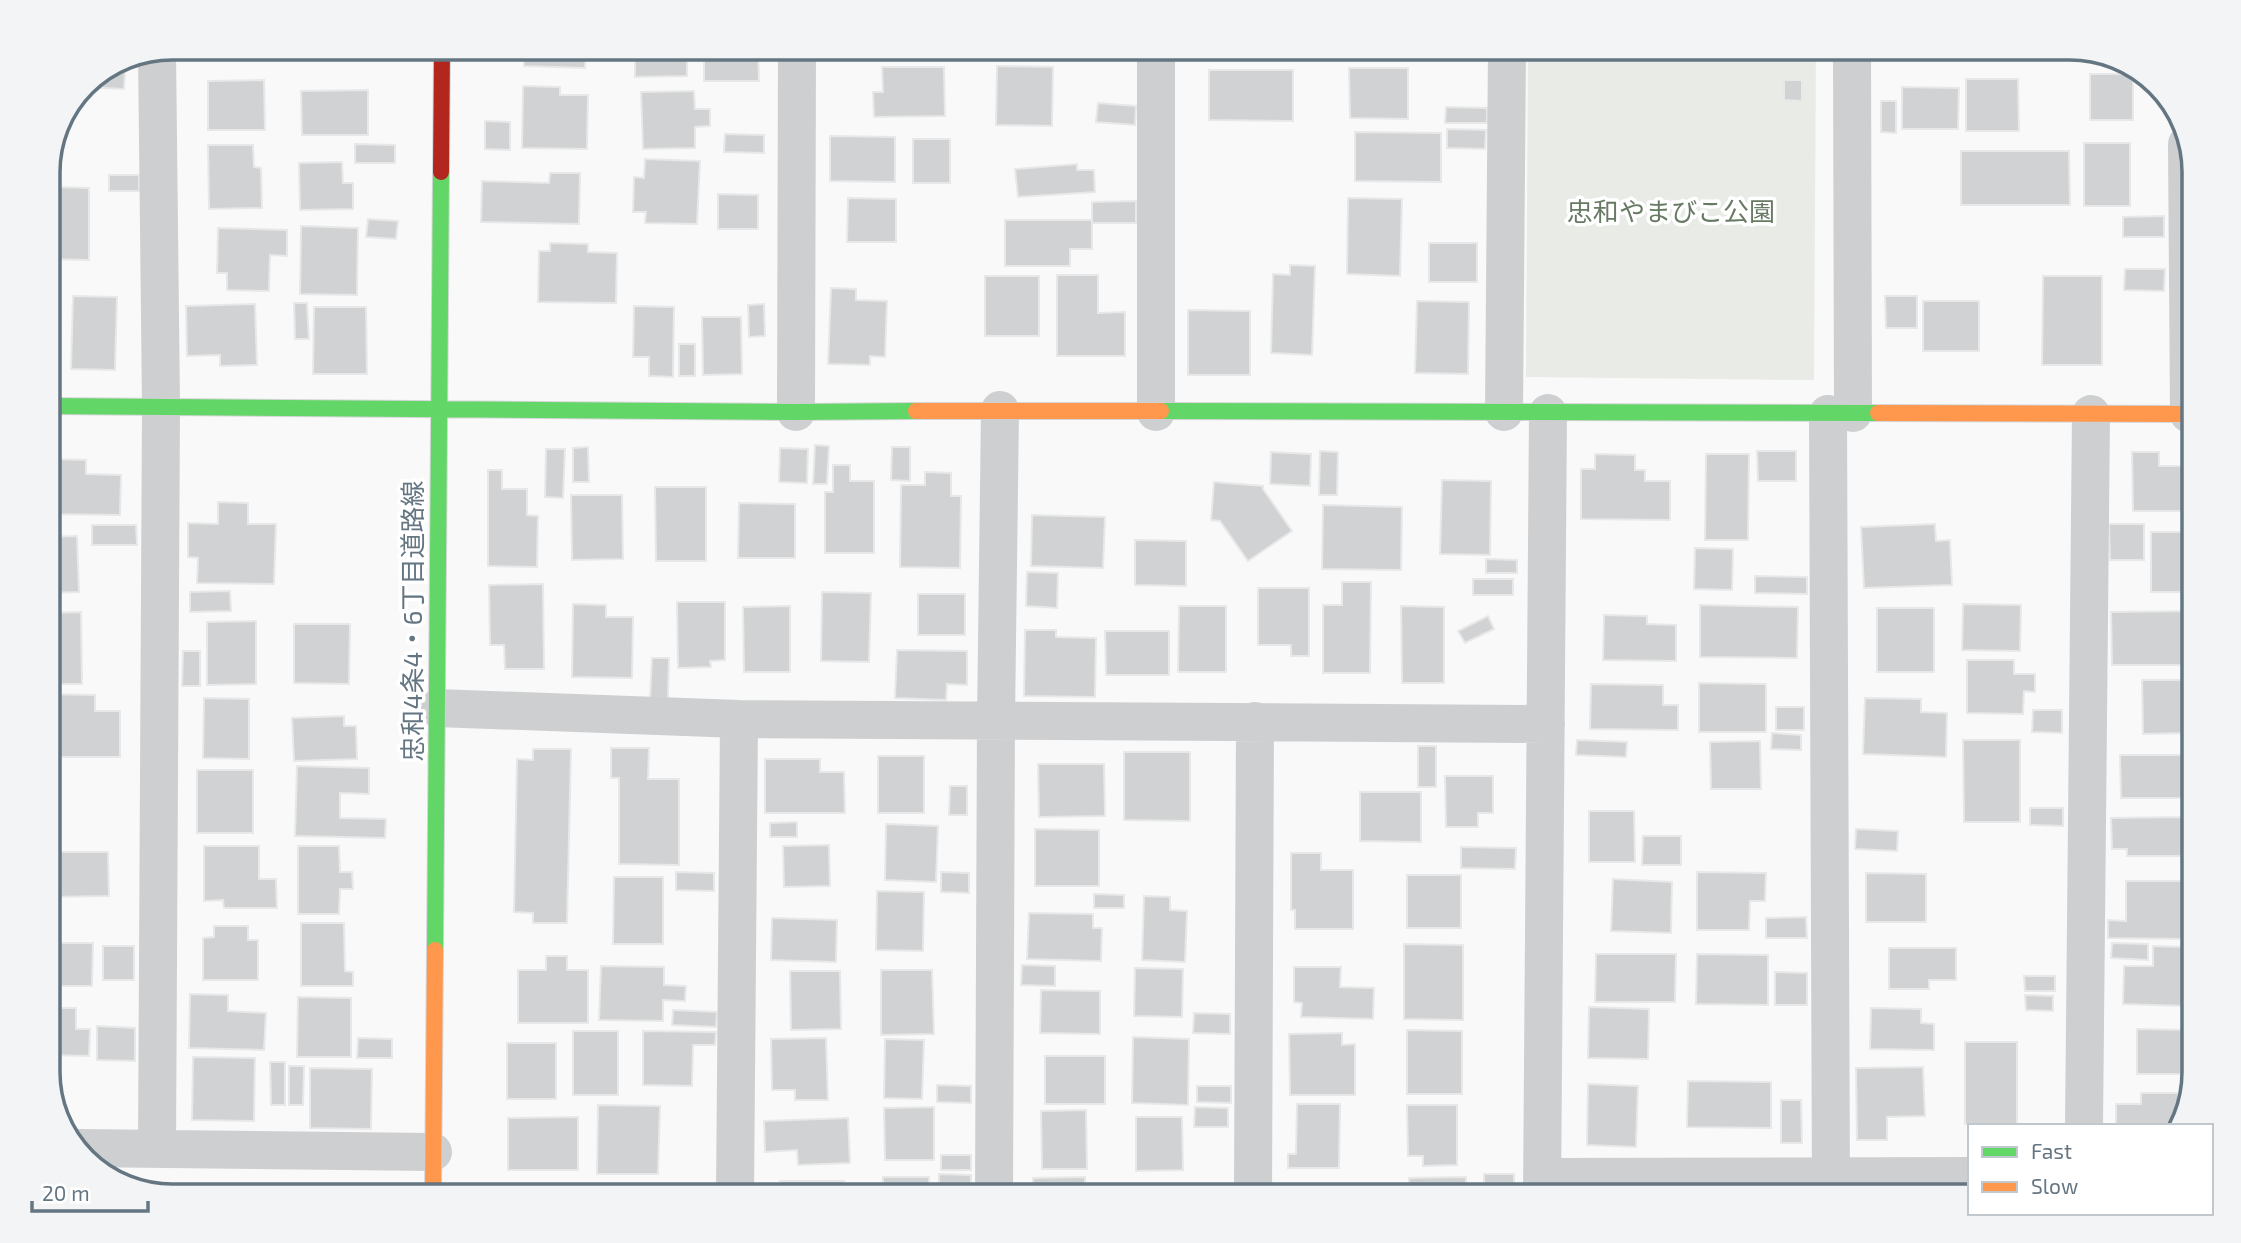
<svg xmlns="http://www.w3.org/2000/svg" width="2241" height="1243" font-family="'Exo 2','Noto Sans JP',sans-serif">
  <rect width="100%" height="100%" fill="#f9f9f9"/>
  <path fill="#e8ebe6" d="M1528,47h288l-2,333 -288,-3z"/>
  <path fill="#d0d2d3" stroke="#e8e8e8" stroke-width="2" d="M199,47h58v8h-58z
    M524,47h62l-1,21 -61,-2z
    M635,47h52v29l-52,1z
    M704,47h54l1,34h-55z
    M832,47h103v8l-103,1z
    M1013,47h50v6l-50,-1z
    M1229,47h54v6l-54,1z
    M1905,47h110v9h-103v-7h-7z
    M997,66l56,1 -1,59 -56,-1z
    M882,67h62l1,49 -71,1 -1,-25h10z
    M1349,68h59v51l-58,-1z
    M1209,70h84v51l-84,-1z
    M102,72h23l-1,17 -41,-2 1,-4z
    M2090,74h43v46h-43z
    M1966,79h52l1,52h-53z
    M264,80l1,50h-57v-49z
    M1784,80h18v21l-18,-1z
    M523,86l37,1v8h28l-1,54 -65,-1z
    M1902,87l57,1 -1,41h-56z
    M368,90v45h-66l-1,-44z
    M694,91l1,18h15v17l-15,1v21l-52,1 -2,-57z
    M1881,101h15v32l-15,-1z
    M1098,103l38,3 -1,19 -39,-3z
    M1446,107l41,1v15h-42z
    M485,121l25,1v28l-25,-1z
    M1447,129l39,1 -1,19 -38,-1z
    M1355,132l86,1v49l-86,-1z
    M725,134l39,1v18l-40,-1z
    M830,136l65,1v45l-65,-1z
    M913,139h37v44h-37z
    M2084,143h46v63h-46z
    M355,144l40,1v18h-40z
    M208,145h45l1,22 7,1 1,40 -53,1z
    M1961,151h108l1,54h-109z
    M645,159l55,2 -3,63 -52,-1 1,-11h-13l1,-35 10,1z
    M342,162l1,21h10v26l-53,1 -1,-47z
    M1077,164v6h17l1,22 -77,5 -3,-28z
    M550,173h30l-1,51 -98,-2 1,-41 67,2z
    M109,175h30v16h-30z
    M47,177h11v10l31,1v72l-42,-1z
    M718,194l40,1v34h-40z
    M848,198l48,1v43h-49z
    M1348,198l54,1 -2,77 -53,-2z
    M1136,201v22h-44v-21z
    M2164,216v21h-41v-20z
    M368,219l30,2 -2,18 -30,-2z
    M1005,220h87v29h-22v17h-65z
    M301,226l57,2 -1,67 -57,-1z
    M218,228l69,2v26l-17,-1 -1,36 -42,-1v-17h-10z
    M550,243l38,1v8l29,1 -1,50 -78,-1 1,-51h11z
    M1429,243h48v39h-48z
    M1290,265l25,1 -3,89 -41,-2 2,-79 17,1z
    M2125,269h40l-1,22 -40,-1z
    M47,275h2l1,70h-3z
    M1057,275h41v38l27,-1v44h-68z
    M985,276h54v60h-54z
    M2043,276h59v89h-60z
    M831,288l25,1v11l31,1 -2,56 -15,-1v9l-42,-1z
    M73,296l44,1 -2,73 -44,-1z
    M1885,296h32v32h-31z
    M1417,301l52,1 -1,72 -53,-1z
    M1923,301h56v50h-56z
    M294,303h13l2,36h-14z
    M255,304l2,61 -37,1v-11l-33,1 -1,-50z
    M764,304l1,32 -16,1 -1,-32z
    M634,306l40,1 -1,70 -24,-1v-19h-16z
    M314,307h52l1,67h-54z
    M1188,310l62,1v64h-62z
    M702,317h39l1,57 -39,1z
    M679,344h16v32h-16z
    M47,352h7v20h-7z
    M815,445l14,1 -2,38h-14z
    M588,447l1,35h-16v-34z
    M892,447h18v34l-19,-1z
    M780,448l28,1 -1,34 -28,-1z
    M546,449h19l-2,49 -18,-1z
    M1320,451l18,1 -1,43h-18z
    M1757,451h39v30h-38z
    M1271,452l40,2 -1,32 -40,-2z
    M2132,452h27v14h25l1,45h-52z
    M1595,454l40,1v15h10v11h25v39l-89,-1v-50h14z
    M1706,454h43l-1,86h-43z
    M47,459l39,1v14l35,1 -1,40 -73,-1z
    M833,465h17v16h24v72h-49v-61h8z
    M488,470h14v19h25v26l11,1 -1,51 -49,-1z
    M925,472l26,1v23h10l-1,72 -60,-1 1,-82h24z
    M1442,480l49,1 -1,74 -50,-1z
    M1214,482l49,4v3l29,42 -44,30 -28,-40 -9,-1z
    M655,487h51v74h-50z
    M571,495h51l1,64 -51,1z
    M218,502l30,1v21h28l-2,60 -77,-1 1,-25 -10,-1v-34l30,1z
    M739,503l56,1v54h-57z
    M1323,505l79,2 -1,63 -79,-1z
    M1032,515l73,2 -2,51 -72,-2z
    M1935,524l1,17 14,-1 2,45 -88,3 -3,-61z
    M2109,524h35v36h-34z
    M92,525h44l1,20h-45z
    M2151,532h43v60h-43z
    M77,536l2,56 -32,1v-56z
    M1135,540l51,1v45l-51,-1z
    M1695,548l38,1 -1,41 -38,-1z
    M1486,559l31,1v13h-31z
    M1027,572l31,1 -1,35 -31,-2z
    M1755,576l52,1v17l-52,-1z
    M1473,579h40v16h-40z
    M1342,582h29l-1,91h-47v-68h19z
    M543,584l1,85h-39l-1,-24h-14l-1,-60z
    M1258,588h51v68h-18v-11h-33z
    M230,591l1,20 -41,1v-20z
    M822,592l49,1 -2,69 -48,-1z
    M918,594h47v41h-47z
    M677,602h48v58l-15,1 1,6 -33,1z
    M573,604l33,1v12h27l-1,61 -60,-1z
    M1963,604l58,1 -1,46 -58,-1z
    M1700,605l98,2 -1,51 -97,-1z
    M790,606v66h-46l-1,-65z
    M1179,606h47v66h-48z
    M1401,606l43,1v76h-42z
    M1877,608h57v64h-57z
    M2194,611v54h-82l-1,-53z
    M81,612l1,72h-35v-71z
    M1604,615l43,1v8l29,1v36l-73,-1z
    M1488,616l6,13 -29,14 -7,-12z
    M256,621v63l-49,1v-63z
    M294,624h56l-1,60 -55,-1z
    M1025,630h31v7l40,1 -1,59 -71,-1z
    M1105,631h64v44h-63z
    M897,650l70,1v34l-20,-1 -1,16 -51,-2z
    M183,651h17v35h-18z
    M652,658h17l-1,41 -18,-1z
    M1967,660h47v14h21v18l-11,-1 -1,23 -56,-1z
    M2142,680h47l1,53 -47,1z
    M1699,683l67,1v48h-67z
    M1591,684l72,1v20h15v25l-88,-1z
    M47,694l48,1v16h25v46h-73z
    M204,698l45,1v60l-46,-1z
    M1865,698l56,1v13l26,1 -1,44 -83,-3z
    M1776,707h28v23h-28z
    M2033,710h29v23l-30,-1z
    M344,716v10h12l1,33 -63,2 -2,-43z
    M1772,733l29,2v15l-30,-1z
    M1577,740l50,2 -1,15 -50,-2z
    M1963,740h57v82h-56z
    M1760,741l1,48h-50l-1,-47z
    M1418,746h18v41h-18z
    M611,748h38l-1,31h31v86l-60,-1v-86h-8z
    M533,749h38l-4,174h-34v-10l-19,-1 3,-153 16,1z
    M1124,752h66v69l-66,-1z
    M2120,755h66v43h-65z
    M878,756h46v57h-46z
    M765,759h55v13h24l1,41h-80z
    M1038,764h66l1,52 -66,1z
    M297,766l72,2v26l-29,-1v25l46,1 -1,19 -90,-2z
    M197,770h56v63h-56z
    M1445,776h48v37h-15v14h-32z
    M950,786h17v29h-18z
    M1360,792h61v50l-61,-1z
    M2030,808h33v18l-33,-1z
    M1589,811h45l1,51h-46z
    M2183,817v39h-56v-7h-15l-1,-31z
    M797,822v15h-27v-14z
    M886,824l52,2 -2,56 -51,-2z
    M1035,829l64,1v56h-64z
    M1856,829l42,2 -1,20 -42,-2z
    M1643,836h38v29h-39z
    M829,845l1,41 -46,1 -1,-41z
    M204,846h55v33h17l1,29h-53l-1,-8 -19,1z
    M298,846h41l1,26h12l1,17h-13l-1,25h-41z
    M1461,847l55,1 -1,21 -54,-1z
    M47,852h61l1,44 -62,1z
    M1291,853h30v17h32v59h-58v-19h-4z
    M676,872l38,1v18l-38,-1z
    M941,872l28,1v20l-28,-1z
    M1697,872l69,1 -1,28h-15l-1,29h-52z
    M1866,873l60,1v48h-60z
    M1407,875h54v53h-54z
    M614,877h49v67h-50z
    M1613,879l59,3 -1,51 -60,-2z
    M2126,881h57v58l-75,-1v-18l18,1z
    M877,891l47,1 -1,59 -47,-1z
    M1094,894l30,1v13h-30z
    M1144,896l26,1v13l17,1 -2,51 -43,-2z
    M1029,913l64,1v14h9l-1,33 -74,-2z
    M1806,917l1,21h-41v-20z
    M772,918l65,2 -1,42 -65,-2z
    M301,923h43l1,48 8,1v14h-52z
    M214,926h34v14h10v40h-55v-42l11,-1z
    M47,943h46l-1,43h-45z
    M2112,943l36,1v16l-37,-2z
    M1404,944l59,1v75l-59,-1z
    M103,946h31v34h-31z
    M2153,946l32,1 -2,59 -60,-2 1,-38h29z
    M1889,948h67v32h-27v9h-40z
    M1596,954h80l-1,48h-80z
    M1697,954l71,1v50l-72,-1z
    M546,956h21v14h21v53h-70v-53h28z
    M1022,965l33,1v20l-34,-1z
    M601,966l63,1v18l22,1 -1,15 -22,-1v21l-64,-1z
    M1294,967h47l-1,20 34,1 -1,31 -72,-2 1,-14 -8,-1z
    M1135,968l48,1 -1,48 -48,-1z
    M881,970h51l2,64 -53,1z
    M790,971h50l1,58 -50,1z
    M1775,972l32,1v32h-32z
    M2024,976h31v15h-30z
    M1041,990l59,1v43l-60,-1z
    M190,994l38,1v16l38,2 -2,37 -75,-2z
    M2025,995l28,1v15l-27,-1z
    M298,997l53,1v59h-54z
    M1589,1007l60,2 -1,50 -60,-1z
    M51,1008h25v21h14l-1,27 -42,-1v-37h4z
    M1871,1008l50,1v14l13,1v26l-64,-1z
    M673,1010l44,2 -1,15 -44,-2z
    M1194,1013l36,1v20l-37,-1z
    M97,1026l38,2v33l-38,-1z
    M2137,1029l54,1v44h-54z
    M1407,1030l55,1v63h-55z
    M573,1031h45v64h-45z
    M643,1031l73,1 -1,13h-22l-1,41 -49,-1z
    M1342,1033v12l13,-1v51h-65l-1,-61z
    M1133,1037l56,2 -1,66 -56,-2z
    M358,1038l34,1v19h-35z
    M826,1038l2,62h-33v-10h-23l-1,-51z
    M885,1039l39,1 -2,59 -38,-1z
    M1965,1042h52v82h-52z
    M507,1043h49v56h-49z
    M1045,1056h60v48h-60z
    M193,1057l62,1 -1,63 -62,-1z
    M270,1062h15v43h-14z
    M289,1066h15l-1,39h-14z
    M1923,1067l2,49 -38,1v23h-30l-1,-72z
    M310,1068l62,1 -1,60 -61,-1z
    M1688,1081l83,1v46l-84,-1z
    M1588,1084l50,2 -2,61 -49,-2z
    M937,1085l34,1v17l-34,-1z
    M1197,1086h34v17l-34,-1z
    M2141,1093h37v12h7l-6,21h-63v-22h25z
    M1781,1100h20l1,43h-21z
    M1297,1104h43l-1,64h-51v-14h8z
    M598,1105l62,1 -2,68h-61z
    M1407,1105h50v60l-34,1v-10h-15z
    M934,1107v53h-49l-1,-52z
    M1195,1107l33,1v19h-34z
    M1086,1110l1,59h-45l-1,-58z
    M578,1117v53h-70v-52z
    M1136,1117h46l1,53 -47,1z
    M848,1118l2,45 -52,2 -1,-15 -32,2 -1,-31z
    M941,1155h30v15h-30z
    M939,1174l32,1v16l-32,-1z
    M1484,1174h30v17h-30z
    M883,1177h46v19h-46z
    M1085,1177v19h-52v-18z
    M1466,1177v19h-57v-18z
    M780,1181h64v15h-64z
    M160,1182v11l-26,-7v-3z
    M308,1185h51v11h-51z
    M1123,1185h53l1,11h-53z
    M1290,1189l58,1v6h-58z
    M602,1192l60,1v3h-60z"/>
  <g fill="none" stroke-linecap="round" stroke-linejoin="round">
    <defs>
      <path id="fast" d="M47,406l749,6 120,-1
        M1161,411l717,2
        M435,950l6,-778"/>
      <path id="slow" d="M916,411h245
        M1878,413l316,1
        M433,1196l2,-246"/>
      <path id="jam" d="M441,172l1,-125"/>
    </defs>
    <use href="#fast" stroke="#d5d6d7" stroke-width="18"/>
    <use href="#slow" stroke="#d5d6d7" stroke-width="18"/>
    <use href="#jam" stroke="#d5d6d7" stroke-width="18"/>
    <path stroke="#cecfd0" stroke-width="38" d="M1156,47v365
      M1852,47l1,366
      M157,50l4,356 -4,742
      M2187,144l2,270
      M796,412l1,-365
      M1504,412l3,-365
      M1828,414l3,782
      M437,708l302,11 807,5
      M2084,1126l7,-712
      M78,1148l355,4
      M1542,1177l428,-1
      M735,1196l4,-477
      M994,1196l2,-476 4,-310
      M1253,1196l2,-475
      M1542,1196l6,-783"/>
    <use href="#fast" stroke="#63d668" stroke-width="16"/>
    <use href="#slow" stroke="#ff974d" stroke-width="16"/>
    <use href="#jam" stroke="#b3261e" stroke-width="16"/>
  </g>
  <g text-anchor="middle" stroke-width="7" stroke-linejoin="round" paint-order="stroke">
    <g font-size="26" fill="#687a64" stroke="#fff">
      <text x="1671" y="221">忠和やまびこ公園</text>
    </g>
    <g font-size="26" fill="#657683" stroke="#fff">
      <text transform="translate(413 621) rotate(-90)" y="9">忠和4条4・6丁目道路線</text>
    </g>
  </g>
  <path d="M0 0H2241V1243H0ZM172 60H2070A112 112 0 0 1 2182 172V1072A112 112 0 0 1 2070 1184H172A112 112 0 0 1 60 1072V172A112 112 0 0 1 172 60Z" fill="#f3f4f5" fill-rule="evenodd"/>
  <path fill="none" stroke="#657683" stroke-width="3.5" d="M172 60H2070A112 112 0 0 1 2182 172V1072A112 112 0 0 1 2070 1184H172A112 112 0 0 1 60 1072V172A112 112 0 0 1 172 60Z"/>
  <rect x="1968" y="1124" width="245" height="91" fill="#ffffff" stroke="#c1c8cd" stroke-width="2"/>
  <rect x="1982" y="1147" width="35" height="10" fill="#63d668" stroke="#c1c8cd" stroke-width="2"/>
  <text x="2031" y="1159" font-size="21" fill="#657683">Fast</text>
  <rect x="1982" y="1182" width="35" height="10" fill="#ff974d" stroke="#c1c8cd" stroke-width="2"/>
  <text x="2031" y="1194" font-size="21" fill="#657683">Slow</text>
  <path d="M32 1201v10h116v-10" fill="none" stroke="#657683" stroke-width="3.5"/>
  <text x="42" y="1201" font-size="21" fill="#657683" stroke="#ffffff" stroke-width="5" paint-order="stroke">20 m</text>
</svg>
